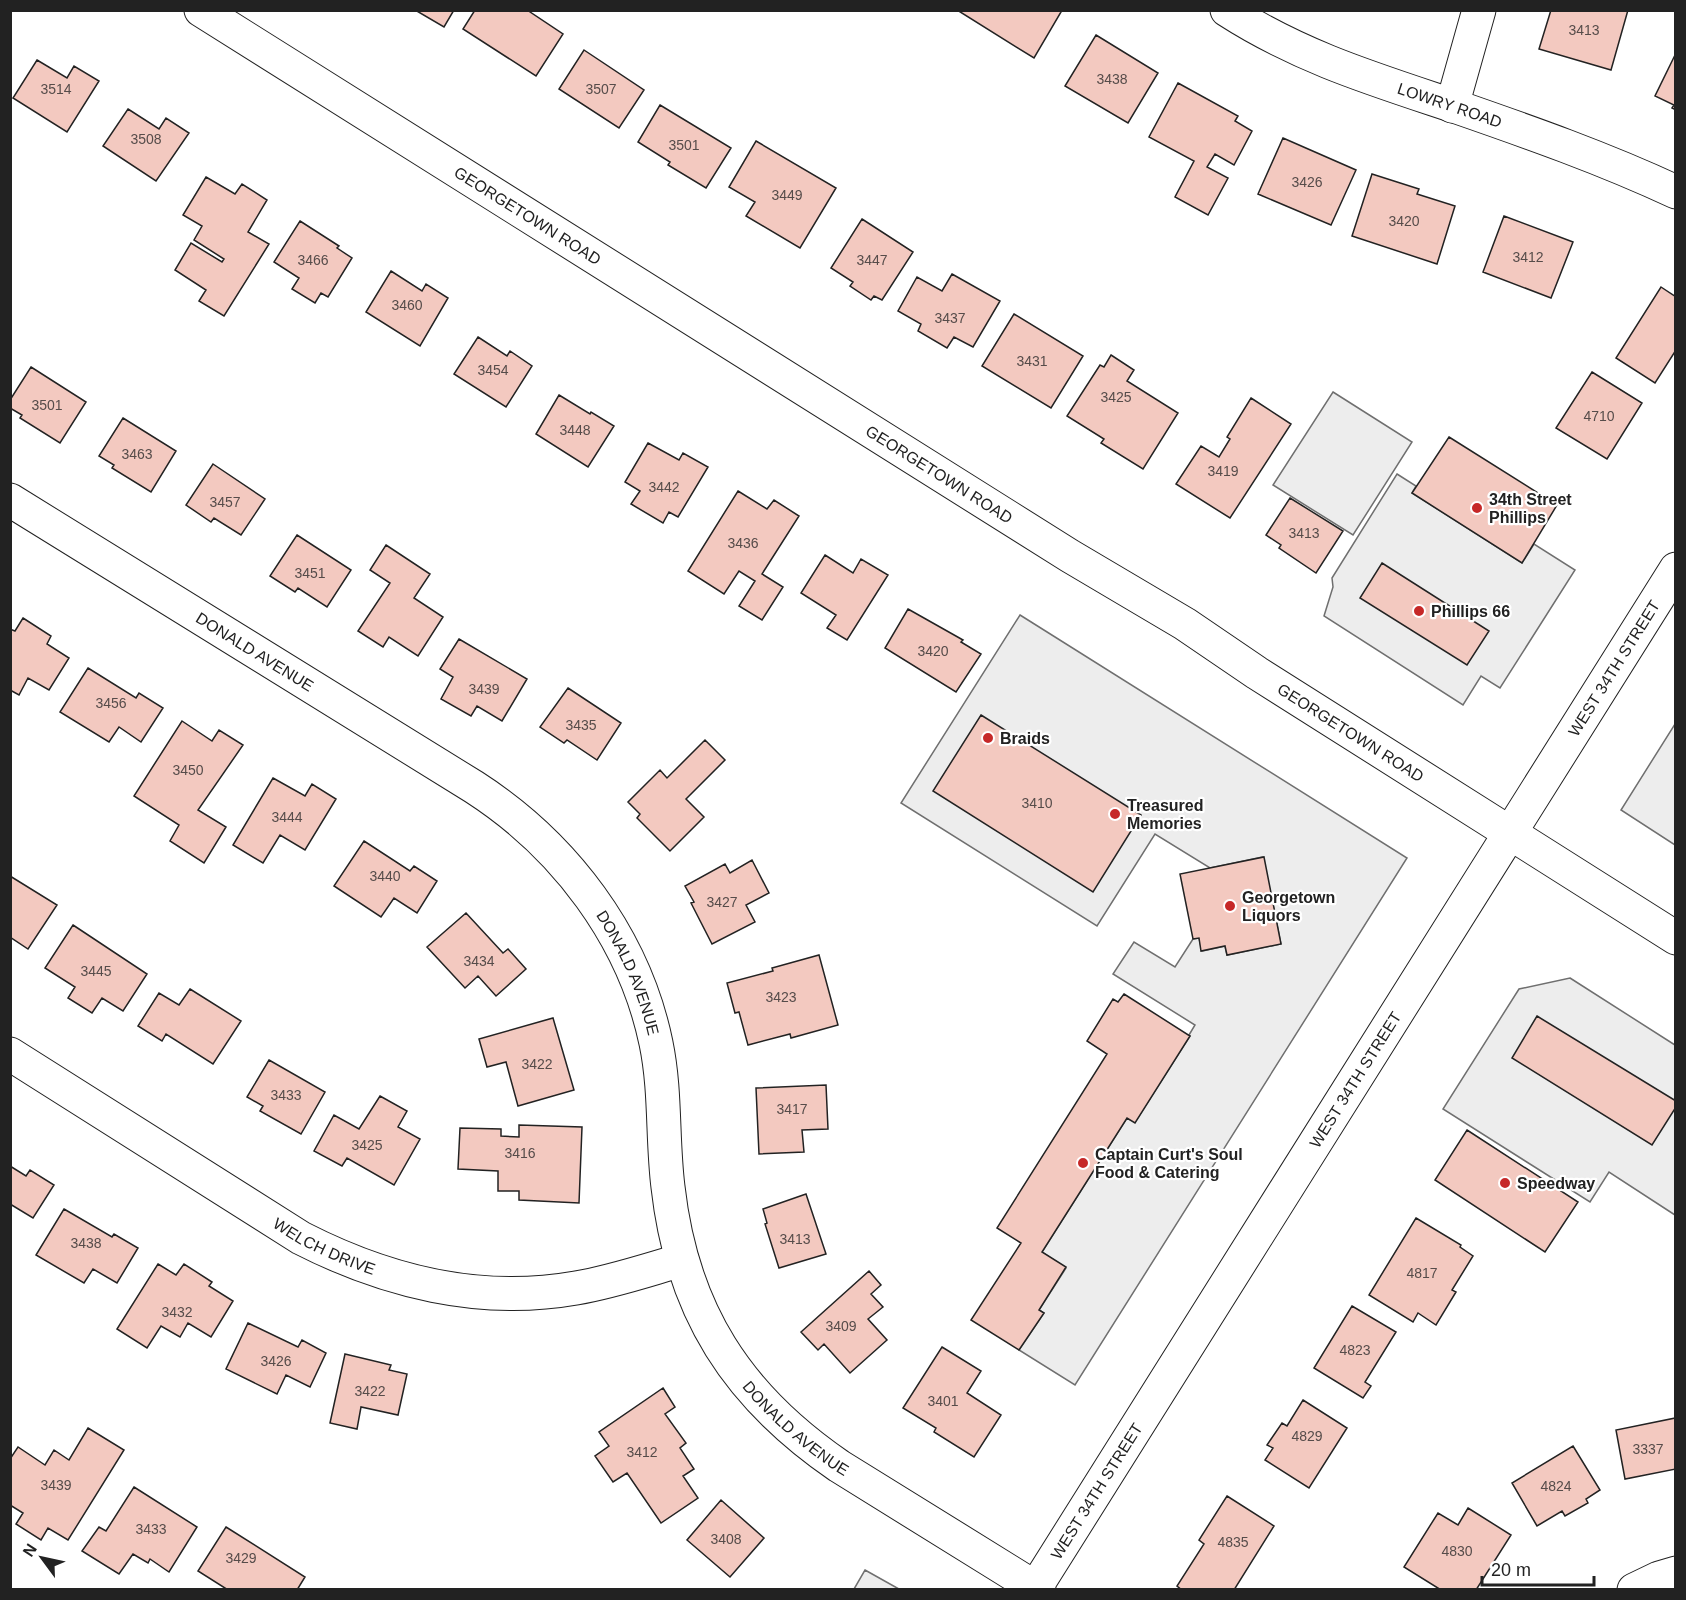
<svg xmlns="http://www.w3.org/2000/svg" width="1686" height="1600" font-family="Arial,sans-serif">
  <rect width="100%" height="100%" fill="#fff"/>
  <path fill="#ededed" stroke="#6f6f6f" stroke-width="1.5" d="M1333,392l79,50 -59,93 -80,-50z
    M1397,474l19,12 -4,7 110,70 12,-19 41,26 -75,118 -19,-12 -18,29 -139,-89 9,-29 -1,-9z
    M1020,615l387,243 -332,527 -56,-35 25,-37 -5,-3 27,-42 -24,-16 85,-134 8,4 55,-86 -1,-1 6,-10 -82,-51 21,-32 41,25 18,-28 6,-1 3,13 23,-5 2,9 54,-11 -18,-87 -53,11 -55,-34 -58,92 -196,-123z
    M1675,724l1,121h-1l-54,-35z
    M1570,978l105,67v170l-66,-43 -19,30 -147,-93 76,-120z
    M865,1570l34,19h-45z"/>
  <path fill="#f3c9c0" stroke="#222" stroke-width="1.5" d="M415,10h39l-10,17z
    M475,10h52l36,24 -27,42 -73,-47z
    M957,10h101l3,2 -27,46z
    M1551,10h77l-17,60 -72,-21z
    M1096,35l62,38 -30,50 -63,-37z
    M584,50l60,40 -25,38 -60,-39z
    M1676,53v57l-4,-2 2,-3 -19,-9z
    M37,60l30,18 7,-12 25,15 -32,51 -54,-34z
    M1178,83l60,33 -3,5 17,10 -18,34 -19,-11 -8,13 21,11 -20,37 -33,-18 19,-36 -45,-24z
    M660,105l71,43 -25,40 -38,-23 2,-3 -32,-20z
    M128,109l31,20 7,-11 23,15 -33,48 -53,-35z
    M1283,138l73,32 -25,55 -73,-31z
    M756,141l80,47 -36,60 -54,-32 9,-14 -26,-15z
    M1372,174l47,15 -2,5 38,12 -18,58 -85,-28z
    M206,177l29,17 7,-10 25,16 -19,32 21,12 -45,72 -25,-15 7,-11 -31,-20 16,-27 31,19 2,-3 -30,-19 8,-14 -19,-11z
    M1504,216l69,26 -22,56 -68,-26z
    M862,219l51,33 -31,48 -8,-4 -3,4 -21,-14 3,-4 -22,-14z
    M300,221l39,25 -2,2 15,10 -24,39 -7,-4 -6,10 -23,-14 7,-11 -25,-16z
    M391,271l31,20 4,-7 22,14 -28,48 -54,-34z
    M952,274l48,27 -27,46 -19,-10 -7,11 -29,-17 3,-7 -23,-13 19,-34 25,14z
    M1661,287l15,10v53l-21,33 -39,-25z
    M1014,314l69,42 -32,52 -69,-42z
    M478,337l29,19 3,-5 22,15 -26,41 -52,-33z
    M1111,355l23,15 -7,11 51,32 -35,56 -42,-26 3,-4 -37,-23 33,-51 4,2z
    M31,367l55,35 -26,41 -40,-25 2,-3 -12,-7v-8z
    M1592,372l50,31 -35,56 -51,-31z
    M559,395l31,19 1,-2 23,14 -26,41 -52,-33z
    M1251,398l40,26 -61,94 -54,-34 25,-38 18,11 11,-18 -3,-2z
    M123,418l53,33 -25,41 -39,-24 2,-3 -15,-9z
    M1449,437l108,68 -35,58 -110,-70z
    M648,443l31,17 4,-7 25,14 -30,50 -9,-5 -6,11 -32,-19 9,-13 -15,-9z
    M213,464l52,35 -24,36 -27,-17 -3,4 -25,-17z
    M738,491l29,18 7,-9 25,16 -37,58 21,13 -21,33 -23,-14 16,-25 -16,-10 -15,23 -36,-23z
    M1290,498l53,33 -27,42 -37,-25 2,-3 -15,-10z
    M297,535l54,35 -24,37 -29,-19 -3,4 -25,-16z
    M386,545l44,29 -16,24 29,19 -25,39 -29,-19 -6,10 -25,-16 32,-48 -20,-13z
    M825,555l28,18 8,-14 27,16 -41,65 -20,-12 9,-13 -35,-22z
    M1382,563l107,68 -22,34 -107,-67z
    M908,609l55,31 -2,2 20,12 -25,38 -71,-44z
    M23,618l28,18 -4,8 22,14 -20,32 -21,-12 -9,17 -9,-5v-61l5,2z
    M459,639l68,40 -25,42 -25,-15 -6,10 -30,-17 12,-22 -13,-8z
    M88,668l48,30 3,-5 24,15 -22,34 -22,-15 -10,15 -49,-30z
    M568,688l53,35 -24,37 -30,-20 -3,3 -24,-16z
    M981,715l160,100 -48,77 -160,-101z
    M182,721l30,20 7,-11 24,15 -45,65 28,17 -22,36 -34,-22 9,-16 -45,-29z
    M705,740l20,20 -39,39 18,18 -34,34 -33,-33 3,-4 -12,-12 32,-32 7,8z
    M273,778l32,18 7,-12 24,15 -31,51 -25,-15 -17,28 -30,-18z
    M364,841l46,30 4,-5 23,15 -20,32 -23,-15 -13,19 -47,-31z
    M1264,857l17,87 -54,11 -2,-9 -24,5 -2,-13 -6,1 -13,-65z
    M752,860l17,33 -23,12 9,17 -43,22 -21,-41 3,-1 -9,-16 40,-22 5,9z
    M10,876l47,29 -29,44 -18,-12z
    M466,913l37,40 5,-4 18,20 -30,27 -18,-20 -13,12 -38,-41z
    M73,925l74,49 -24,37 -21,-13 -10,15 -24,-15 7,-11 -30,-19z
    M819,955l19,70 -47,13 -1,-4 -42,11 -9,-33 -4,1 -8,-30 46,-12 -1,-3z
    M190,989l51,32 -28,43 -47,-30 -4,7 -24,-15 21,-33 20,12z
    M1124,994l66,42 -55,87 -8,-5 -85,134 24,15 -27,43 5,3 -25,37 -48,-30 50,-77 -24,-15 110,-174 -20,-13 26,-42 5,3z
    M1537,1016l139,85v6l-24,38 -140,-87z
    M553,1018l21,72 -56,16 -12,-44 -19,5 -8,-28z
    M269,1060l56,32 -24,42 -41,-23 3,-5 -16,-9z
    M826,1085l2,44 -26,1 2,22 -45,2 -3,-66z
    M380,1096l27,15 -9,16 22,12 -26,46 -47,-27 -5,8 -28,-15 20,-36 25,14z
    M519,1125l63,2 -3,76 -60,-3v-9h-21v-20l-40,-2 2,-41 41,1v7l18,1z
    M1467,1130l111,72 -33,50 -110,-72z
    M10,1166l16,10 4,-6 24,15 -21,33 -23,-14z
    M806,1194l20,60 -47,14 -14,-44 2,-1 -4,-14z
    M64,1209l48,28 2,-3 24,14 -21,35 -24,-14 -9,14 -48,-28z
    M1416,1218l45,27 -1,2 13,9 -21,34 4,2 -20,33 -18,-12 -5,9 -44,-27z
    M158,1264l18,11 8,-11 28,18 -3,4 24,15 -22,36 -23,-14 -8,14 -19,-11 -14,22 -30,-19z
    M869,1271l12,14 -10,9 12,13 -15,12 19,21 -37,33 -26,-29 -6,6 -17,-18z
    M1352,1306l44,26 -31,50 6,4 -8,12 -49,-30z
    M248,1323l50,24 4,-7 24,13 -16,34 -24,-12 -9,19 -51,-25z
    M942,1347l39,24 -14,22 34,22 -27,42 -40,-25 2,-4 -33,-20z
    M345,1354l46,11 -2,5 18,4 -9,41 -37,-8 -4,22 -27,-6z
    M663,1388l12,19 -10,7 21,29 -6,5 14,21 -11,7 15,22 -37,25 -34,-50 -14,9 -18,-26 14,-10 -10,-14z
    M1303,1400l44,28 -38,60 -44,-28 8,-12 -6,-3 15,-22 5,3z
    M1676,1413v56l-51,10 -9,-49 59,-12z
    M88,1428l36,22 -56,90 -20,-12 -7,12 -25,-16 7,-11 -13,-8v-46l8,-12 27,18 9,-15 15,10z
    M1573,1446l27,44 -14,9 2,4 -23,13 -3,-5 -25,15 -25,-43z
    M134,1487l63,40 -28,45 -19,-13 -2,4 -15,-9 -14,20 -37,-23 17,-24 7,4z
    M1227,1496l47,30 -40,64h-52l-5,-4 27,-42 -5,-4z
    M721,1500l43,38 -34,39 -43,-37z
    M1468,1508l43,27 -35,55h-35l-37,-23 34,-54 20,12z
    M226,1527l79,50 -8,13h-69l-30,-19z"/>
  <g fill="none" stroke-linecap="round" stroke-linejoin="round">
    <defs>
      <g id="street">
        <path id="s1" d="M1227,10c73,47 146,69 227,96 75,26 149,52 222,86"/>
        <path d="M1452,106l27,-96"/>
        <path id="s2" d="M10,500l464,287c90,58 160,150 182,256 10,48 6,96 12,144 14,124 69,209 171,279l200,124"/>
        <path id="s3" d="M10,1054l291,184c84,43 179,67 275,50 36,-6 71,-18 106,-28"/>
        <path d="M1634,1590l25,-12 17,-5"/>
      </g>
      <g id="secondary">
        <path id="s4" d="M201,10l869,546 115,68 72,49 419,265"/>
        <path id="s5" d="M1034,1590l642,-1021"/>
      </g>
    </defs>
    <use href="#street" stroke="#222" stroke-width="35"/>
    <use href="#secondary" stroke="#222" stroke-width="35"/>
    <use href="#street" stroke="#fff" stroke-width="33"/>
    <use href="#secondary" stroke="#fff" stroke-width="33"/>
  </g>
  <g fill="#c62828" stroke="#fff" stroke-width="2">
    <circle cx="1477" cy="508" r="6"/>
    <circle cx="1419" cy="611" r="6"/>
    <circle cx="988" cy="738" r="6"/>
    <circle cx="1115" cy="814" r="6"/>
    <circle cx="1230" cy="906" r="6"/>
    <circle cx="1083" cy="1163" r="6"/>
    <circle cx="1505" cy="1183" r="6"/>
  </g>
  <g text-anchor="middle" stroke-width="4.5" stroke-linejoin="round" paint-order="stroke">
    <g font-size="14" fill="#564c4a">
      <text x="1584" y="35">3413</text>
      <text x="1112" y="84">3438</text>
      <text x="56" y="94">3514</text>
      <text x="601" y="94">3507</text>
      <text x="146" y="144">3508</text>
      <text x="684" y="150">3501</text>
      <text x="1307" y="187">3426</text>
      <text x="787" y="200">3449</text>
      <text x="1404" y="226">3420</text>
      <text x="1528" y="262">3412</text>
      <text x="313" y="265">3466</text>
      <text x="872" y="265">3447</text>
      <text x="407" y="310">3460</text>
      <text x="950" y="323">3437</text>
      <text x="1032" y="366">3431</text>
      <text x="493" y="375">3454</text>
      <text x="1116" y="402">3425</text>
      <text x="47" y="410">3501</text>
      <text x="1599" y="421">4710</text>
      <text x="575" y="435">3448</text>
      <text x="137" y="459">3463</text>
      <text x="1223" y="476">3419</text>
      <text x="664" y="492">3442</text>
      <text x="225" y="507">3457</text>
      <text x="1304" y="538">3413</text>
      <text x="743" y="548">3436</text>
      <text x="310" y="578">3451</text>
      <text x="933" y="656">3420</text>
      <text x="484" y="694">3439</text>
      <text x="111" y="708">3456</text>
      <text x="581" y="730">3435</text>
      <text x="188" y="775">3450</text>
      <text x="1037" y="808">3410</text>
      <text x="287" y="822">3444</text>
      <text x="385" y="881">3440</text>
      <text x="722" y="907">3427</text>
      <text x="479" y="966">3434</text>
      <text x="96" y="976">3445</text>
      <text x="781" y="1002">3423</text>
      <text x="537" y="1069">3422</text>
      <text x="286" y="1100">3433</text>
      <text x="792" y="1114">3417</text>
      <text x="367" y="1150">3425</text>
      <text x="520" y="1158">3416</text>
      <text x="795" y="1244">3413</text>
      <text x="86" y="1248">3438</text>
      <text x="1422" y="1278">4817</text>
      <text x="177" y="1317">3432</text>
      <text x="841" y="1331">3409</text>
      <text x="1355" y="1355">4823</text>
      <text x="276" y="1366">3426</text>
      <text x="370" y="1396">3422</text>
      <text x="943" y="1406">3401</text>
      <text x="1307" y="1441">4829</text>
      <text x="1648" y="1454">3337</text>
      <text x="642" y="1457">3412</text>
      <text x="56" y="1490">3439</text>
      <text x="1556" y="1491">4824</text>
      <text x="151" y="1534">3433</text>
      <text x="726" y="1544">3408</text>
      <text x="1233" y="1547">4835</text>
      <text x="1457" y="1556">4830</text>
      <text x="241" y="1563">3429</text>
    </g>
    <g font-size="16" fill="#222" stroke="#fff">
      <text dy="6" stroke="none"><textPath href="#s1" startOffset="243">LOWRY ROAD</textPath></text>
      <text dy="6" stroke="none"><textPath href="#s4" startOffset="386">GEORGETOWN ROAD</textPath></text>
      <text dy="6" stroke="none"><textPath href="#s4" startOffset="872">GEORGETOWN ROAD</textPath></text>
      <text dy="6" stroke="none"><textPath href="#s2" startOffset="288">DONALD AVENUE</textPath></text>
      <text dy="6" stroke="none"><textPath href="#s5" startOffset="1089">WEST 34TH STREET</textPath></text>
      <text dy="6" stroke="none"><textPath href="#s4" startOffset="1358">GEORGETOWN ROAD</textPath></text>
      <text dy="6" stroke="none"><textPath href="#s2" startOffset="792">DONALD AVENUE</textPath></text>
      <text dy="6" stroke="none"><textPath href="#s5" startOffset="603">WEST 34TH STREET</textPath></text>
      <text dy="6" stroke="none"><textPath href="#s3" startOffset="369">WELCH DRIVE</textPath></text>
      <text dy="6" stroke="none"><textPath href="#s2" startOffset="1294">DONALD AVENUE</textPath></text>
      <text dy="6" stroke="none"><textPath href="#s5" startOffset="117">WEST 34TH STREET</textPath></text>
    </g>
    <g font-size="16" font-weight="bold" fill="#222" stroke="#fff" text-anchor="start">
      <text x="1489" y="505">34th Street<tspan x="1489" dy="18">Phillips</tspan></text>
      <text x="1431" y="617">Phillips 66</text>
      <text x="1000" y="744">Braids</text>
      <text x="1127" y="811">Treasured<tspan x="1127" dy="18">Memories</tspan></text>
      <text x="1242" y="903">Georgetown<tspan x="1242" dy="18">Liquors</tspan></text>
      <text x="1095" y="1160">Captain Curt's Soul<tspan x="1095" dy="18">Food &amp; Catering</tspan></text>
      <text x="1517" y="1189">Speedway</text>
    </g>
  </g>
  <rect width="1686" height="1600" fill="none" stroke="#222222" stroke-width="24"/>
  <g transform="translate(42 1558) rotate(303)" stroke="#ffffff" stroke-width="4.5" paint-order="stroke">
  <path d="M0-4.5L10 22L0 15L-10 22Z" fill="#222222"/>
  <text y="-9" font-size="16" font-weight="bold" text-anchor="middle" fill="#222222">N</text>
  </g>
  <path d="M1482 1576v9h112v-9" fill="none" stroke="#222222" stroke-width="3"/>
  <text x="1491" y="1576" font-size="18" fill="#222222" stroke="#ffffff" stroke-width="4.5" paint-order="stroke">20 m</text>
</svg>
